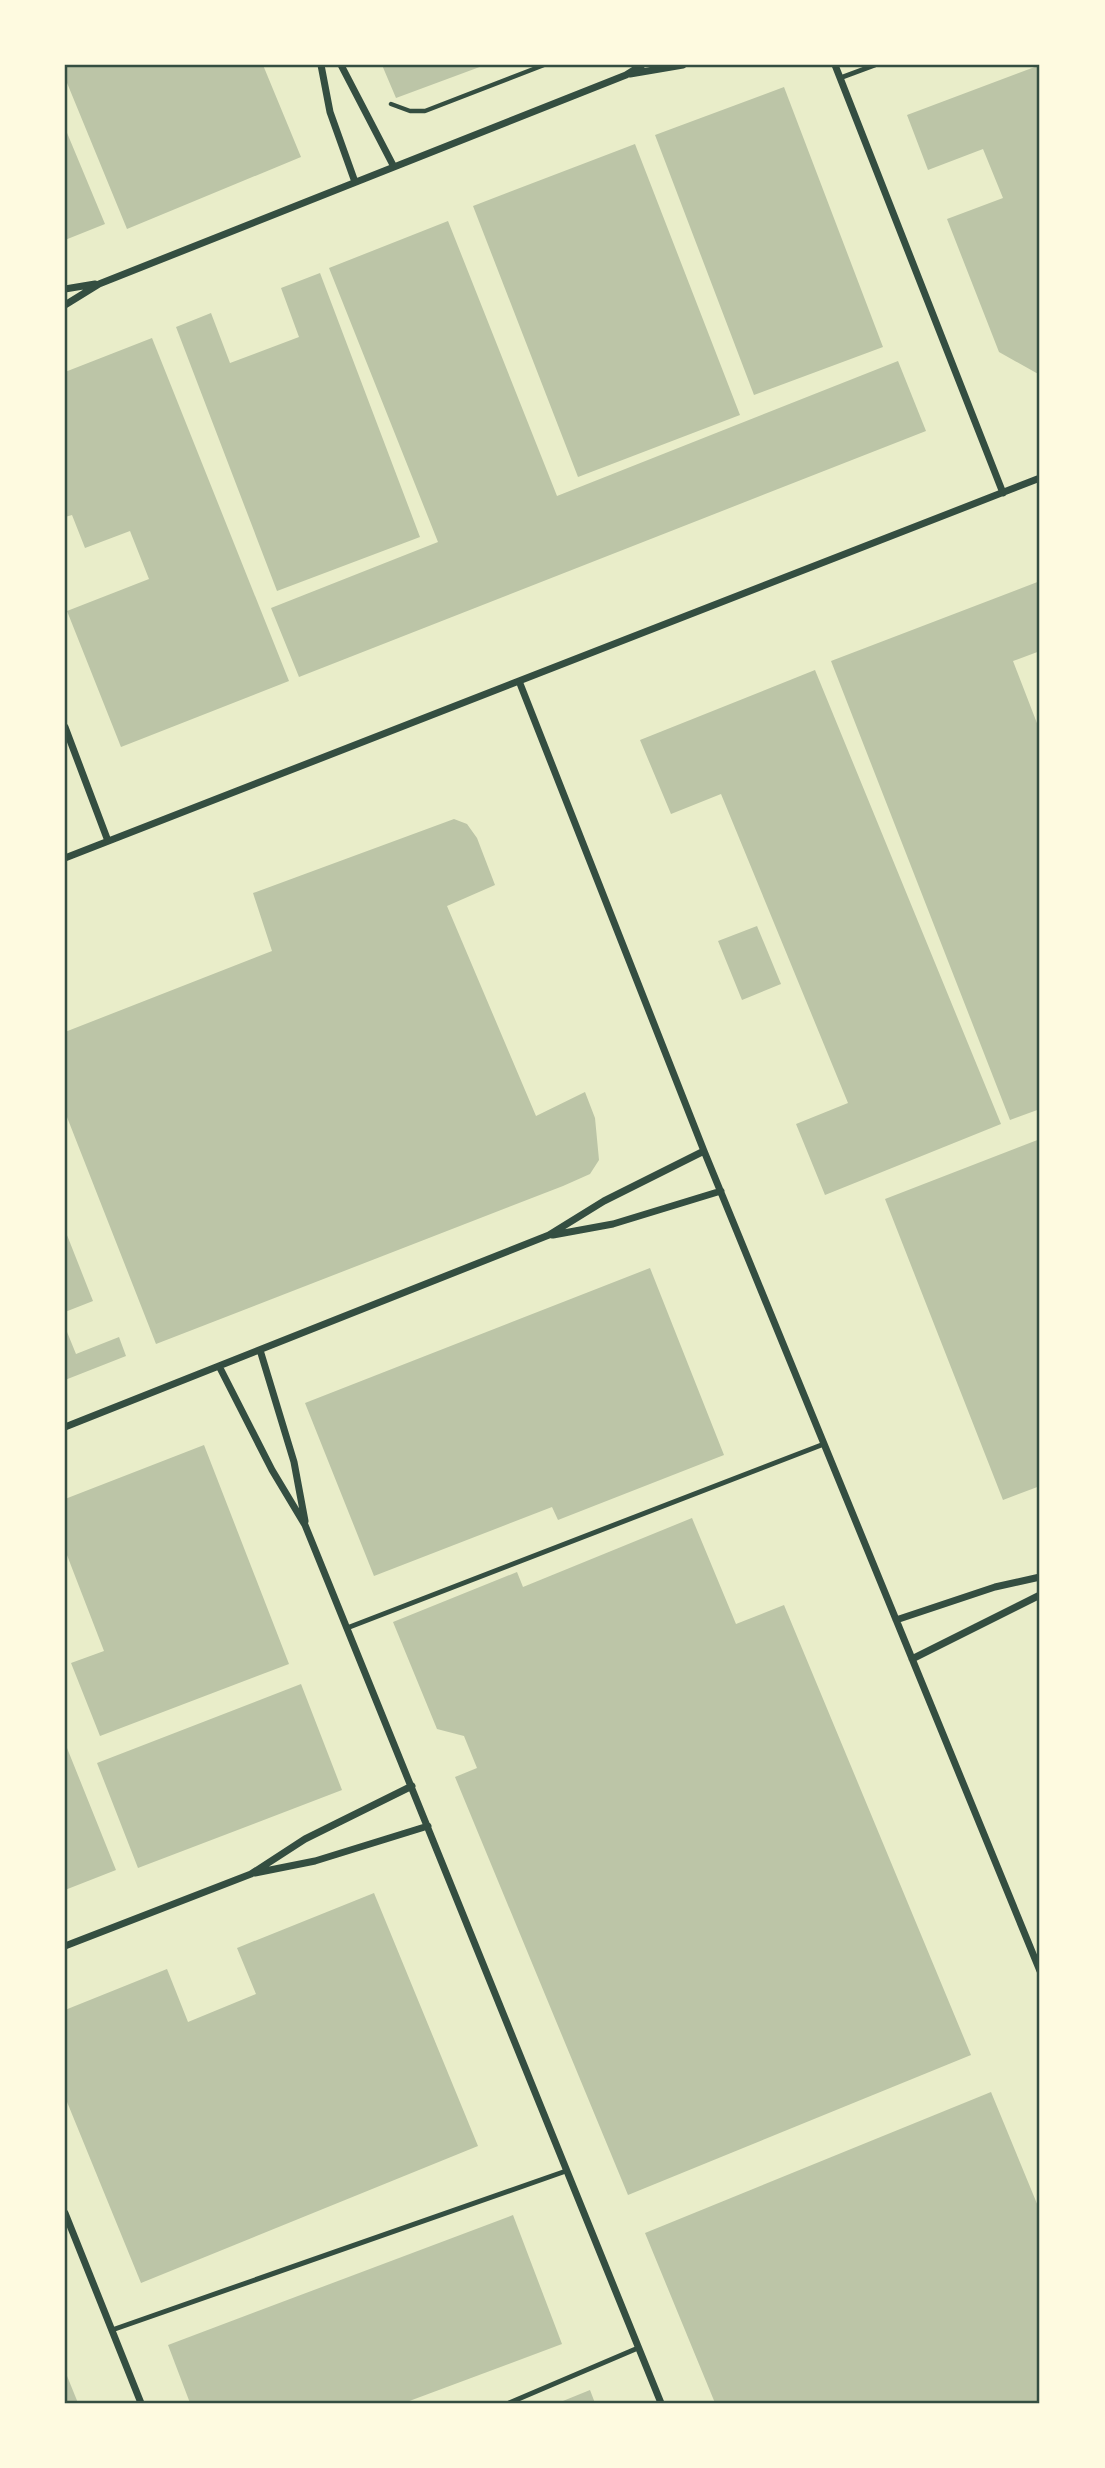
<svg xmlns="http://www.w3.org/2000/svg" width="1105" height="2468" font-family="Raleway,sans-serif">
  <rect width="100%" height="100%" fill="#e9edc9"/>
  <path fill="#bcc5a7" d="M65,65h198l38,92 -174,72 -62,-151z
    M382,65h103l-89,33z
    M1040,65v310l-41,-23 -52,-133 56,-21 -20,-49 -55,21 -21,-55z
    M784,87l99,260 -129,48 -99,-260z
    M65,128l40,96 -40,16z
    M635,144l105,271 -162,62 -105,-271z
    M448,221l109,275 341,-135 28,70 -627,246 -28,-69 167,-66 -109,-274z
    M320,273l100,264 -143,54 -101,-264 35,-14 19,50 69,-26 -18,-49z
    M152,338l137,343 -168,66 -54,-136 82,-32 -19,-48 -45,17 -13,-33 -7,2v-145z
    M1040,581v70l-27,10 27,70v378l-30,11 -179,-459z
    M815,670l186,454 -176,71 -29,-71 52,-21 -127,-309 -50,20 -31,-74z
    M454,819l13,5 10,14 18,47 -48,21 89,210 49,-24 10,26 4,42 -9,14 -27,12 -407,158 -91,-232v-80l207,-81 -19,-58z
    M757,926l24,58 -39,16 -24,-59z
    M1040,1139v347l-37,14 -118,-301z
    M65,1230l28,71 -28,11z
    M650,1268l74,187 -166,65 -6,-13 -178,69 -69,-173z
    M65,1327l11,27 43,-17 7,19 -61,24z
    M204,1445l85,219 -189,72 -29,-73 33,-12 -39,-101v-51z
    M692,1518l44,106 48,-19 187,450 -343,140 -173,-418 22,-9 -13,-32 -27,-7 -44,-107 124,-50 6,15z
    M301,1684l41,106 -204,78 -41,-105z
    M65,1743l51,127 -51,20z
    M374,1893l104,253 -337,137 -76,-186v-87l102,-41 21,53 68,-28 -19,-46z
    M991,2092l49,119v192h-325l-70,-170z
    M513,2215l49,129 -158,59h-214l-22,-58z
    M65,2371l13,32h-13z
    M590,2390l5,13h-37z"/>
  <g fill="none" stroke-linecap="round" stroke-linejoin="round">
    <path stroke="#344e41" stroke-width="4.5" d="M391,104l19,7h15l119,-46"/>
    <path stroke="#344e41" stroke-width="5" d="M840,78l35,-13
      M347,1628l477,-184
      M112,2330l454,-159
      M509,2403l129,-55"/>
    <path stroke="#344e41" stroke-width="7" d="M321,65l9,47 25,70
      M341,65l53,102
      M835,65l168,428
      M630,74l53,-9
      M65,289l30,-5
      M65,305l34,-21 527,-209 16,-10
      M519,681l185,470 336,820
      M65,727l43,114
      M65,858l975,-380
      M553,1235l60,-11 108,-33
      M260,1350l34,112 11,59
      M219,1366l53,104 33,55 356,878
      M65,1427l484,-192 55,-34 100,-50
      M896,1620l99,-33 45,-10
      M912,1659l128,-64
      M255,1873l60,-12 113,-35
      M65,1946l186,-72 54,-35 107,-53
      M65,2213l76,190"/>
  </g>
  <rect width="1105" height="2468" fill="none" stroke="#fefae0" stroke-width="133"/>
  <rect x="66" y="66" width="972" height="2336" fill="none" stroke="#344e41" stroke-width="2.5"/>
</svg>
